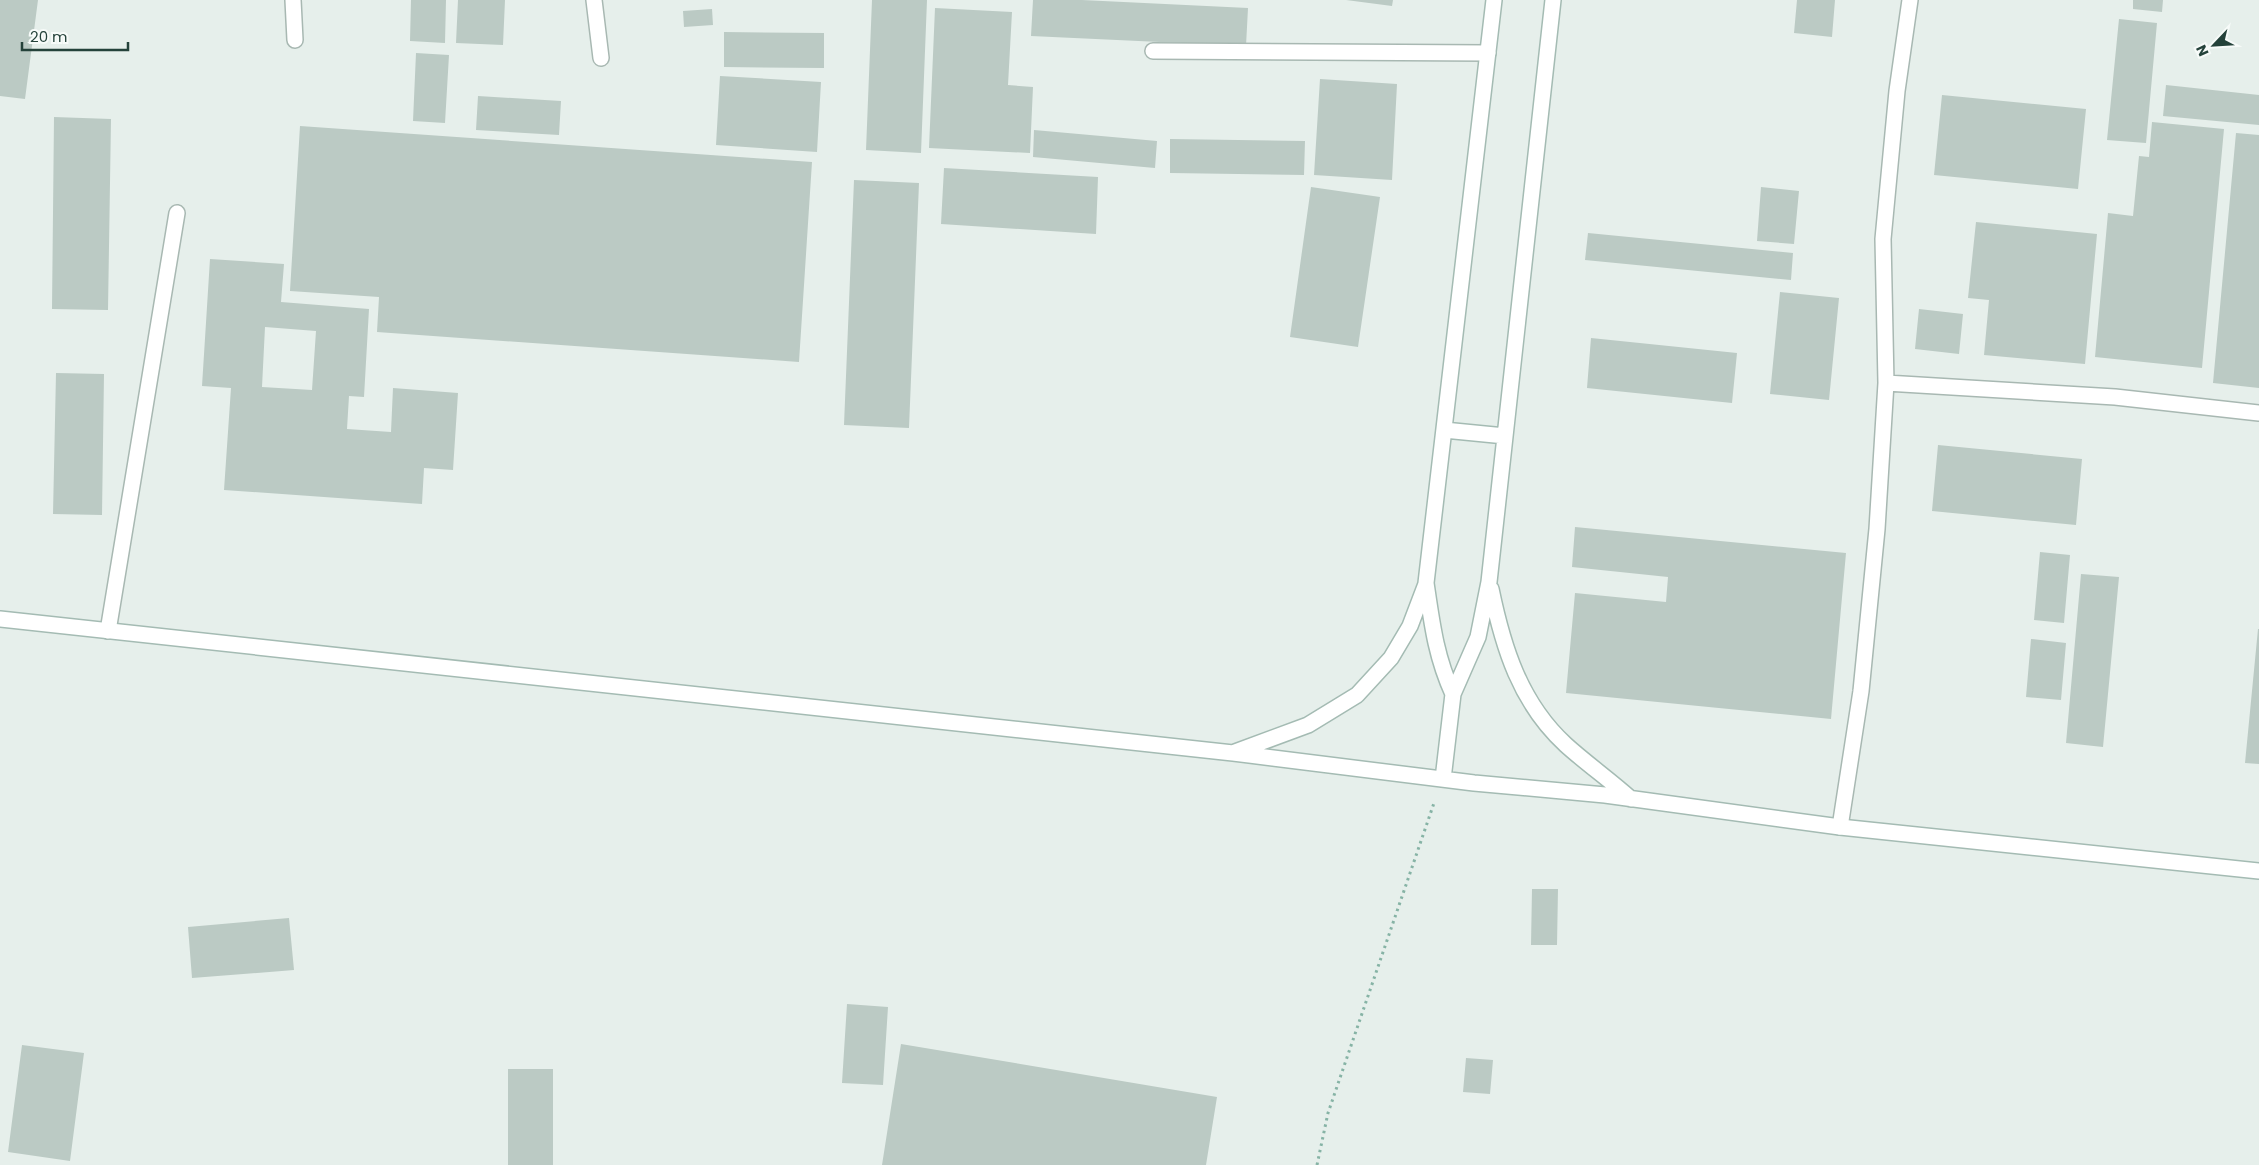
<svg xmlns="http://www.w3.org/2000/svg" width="2259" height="1165" font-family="Poppins,sans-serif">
  <rect width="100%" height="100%" fill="#e6efeb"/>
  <path fill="#bbcac4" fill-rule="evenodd" d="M0,0h38l-13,99 -25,-3z
    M411,0h35l-1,43 -35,-2z
    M458,0h47l-2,45 -47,-2z
    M872,0h55l-6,153 -55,-3z
    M1033,0h49l166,8 -2,38 -215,-10z
    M1346,0h47l-1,6z
    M1797,0h38l-3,37 -38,-4z
    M2133,0h30l-1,12 -29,-3z
    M935,8l77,4 -4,73 25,2 -3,66 -101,-5z
    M712,9l1,16 -29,2 -1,-16z
    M2119,19l38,4 -11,120 -39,-3z
    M724,32l100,1v35l-100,-1z
    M416,53l33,2 -4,68 -32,-2z
    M720,76l101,6 -4,70 -101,-7z
    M1320,79l77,5 -5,96 -78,-5z
    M2166,85l93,10v30l-96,-9z
    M1942,95l144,14 -8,80 -144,-14z
    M478,96l83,5 -2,34 -83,-5z
    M54,117l57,2 -3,191 -56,-1z
    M2152,122l72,7 -22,239 -107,-11 13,-144 25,3 6,-60 10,1z
    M300,126l512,36 -13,200 -422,-30 2,-35 -89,-6z
    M1034,130l123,11 -2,27 -122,-11z
    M2236,133l23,2v253l-46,-5z
    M1170,139l135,2 -1,34 -134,-2z
    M944,168l154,9 -2,57 -155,-10z
    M854,180l65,3 -10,245 -65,-3z
    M1311,187l69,10 -22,150 -68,-10z
    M1761,187l38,4 -5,53 -37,-3z
    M1976,222l121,12 -12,130 -101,-9 5,-55 -21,-2z
    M1588,233l205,20 -2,27 -206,-20z
    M210,259l74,5 -3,38 88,7 -5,88 -15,-1 -2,33 44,3 2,-44 65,5 -5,77 -29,-2 -2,36 -198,-14 7,-102 -29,-2zM265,327l51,4 -4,59 -50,-3z
    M1780,292l59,6 -10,102 -59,-6z
    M1919,309l44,5 -4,40 -44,-5z
    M1591,338l146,15 -5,50 -145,-15z
    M56,373l48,1 -2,141 -49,-1z
    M1938,445l144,14 -6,66 -144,-14z
    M1575,527l271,26 -15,166 -265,-26 9,-100 91,9 2,-25 -96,-10z
    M2040,552l30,3 -6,68 -30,-3z
    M2081,574l38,3 -16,170 -37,-4z
    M2258,629h1v135l-14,-1z
    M2031,639l35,4 -5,57 -35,-3z
    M1532,889h26l-1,56h-26z
    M289,918l5,52 -102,8 -4,-51z
    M847,1004l41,3 -5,78 -41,-2z
    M901,1044l316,53 -11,68h-324z
    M22,1045l62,8 -14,108 -62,-9z
    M1466,1058l27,2 -3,34 -27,-2z
    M508,1069h45v96h-45z"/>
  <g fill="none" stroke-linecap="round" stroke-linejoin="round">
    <defs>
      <path id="service" d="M1153,51l335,2
        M108,631l69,-418"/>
      <path id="minor" d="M293,0l2,40
        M594,0l7,58
        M1886,383l229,14 144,16
        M1840,827l21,-136 16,-162 9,-146 -3,-144 14,-148 13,-91"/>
      <path id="secondary" d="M1444,430l61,6
        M1491,589c12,58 29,114 75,156 21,19 44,35 65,54
        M0,619l1233,134 241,30 131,12 235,32 419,44
        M1453,694c-17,-37 -21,-70 -27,-111l68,-583
        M1235,752l73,-27 49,-30 34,-37 19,-32 16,-42
        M1443,779l10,-85 25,-57 11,-55 64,-582"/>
    </defs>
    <use href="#service" stroke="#a8b8b2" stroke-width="18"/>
    <use href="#minor" stroke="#a8b8b2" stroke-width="18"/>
    <use href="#secondary" stroke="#a4bbb3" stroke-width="18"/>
    <path stroke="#86b3a5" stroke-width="3" stroke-dasharray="2.5 4" stroke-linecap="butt" d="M1317,1165l11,-52 106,-310"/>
    <use href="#service" stroke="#fff" stroke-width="15"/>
    <use href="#minor" stroke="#fff" stroke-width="15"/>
    <use href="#secondary" stroke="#fff" stroke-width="15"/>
  </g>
  <g transform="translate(2214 45) rotate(245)" stroke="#f7fbf9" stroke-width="4" paint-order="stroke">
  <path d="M0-4L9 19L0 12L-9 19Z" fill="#24423a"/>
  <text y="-8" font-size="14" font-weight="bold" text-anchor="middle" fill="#24423a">N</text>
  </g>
  <path d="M22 42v8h106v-8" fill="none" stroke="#24423a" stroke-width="2.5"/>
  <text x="30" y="42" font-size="15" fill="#24423a" stroke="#f7fbf9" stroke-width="4" paint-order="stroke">20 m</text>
</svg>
